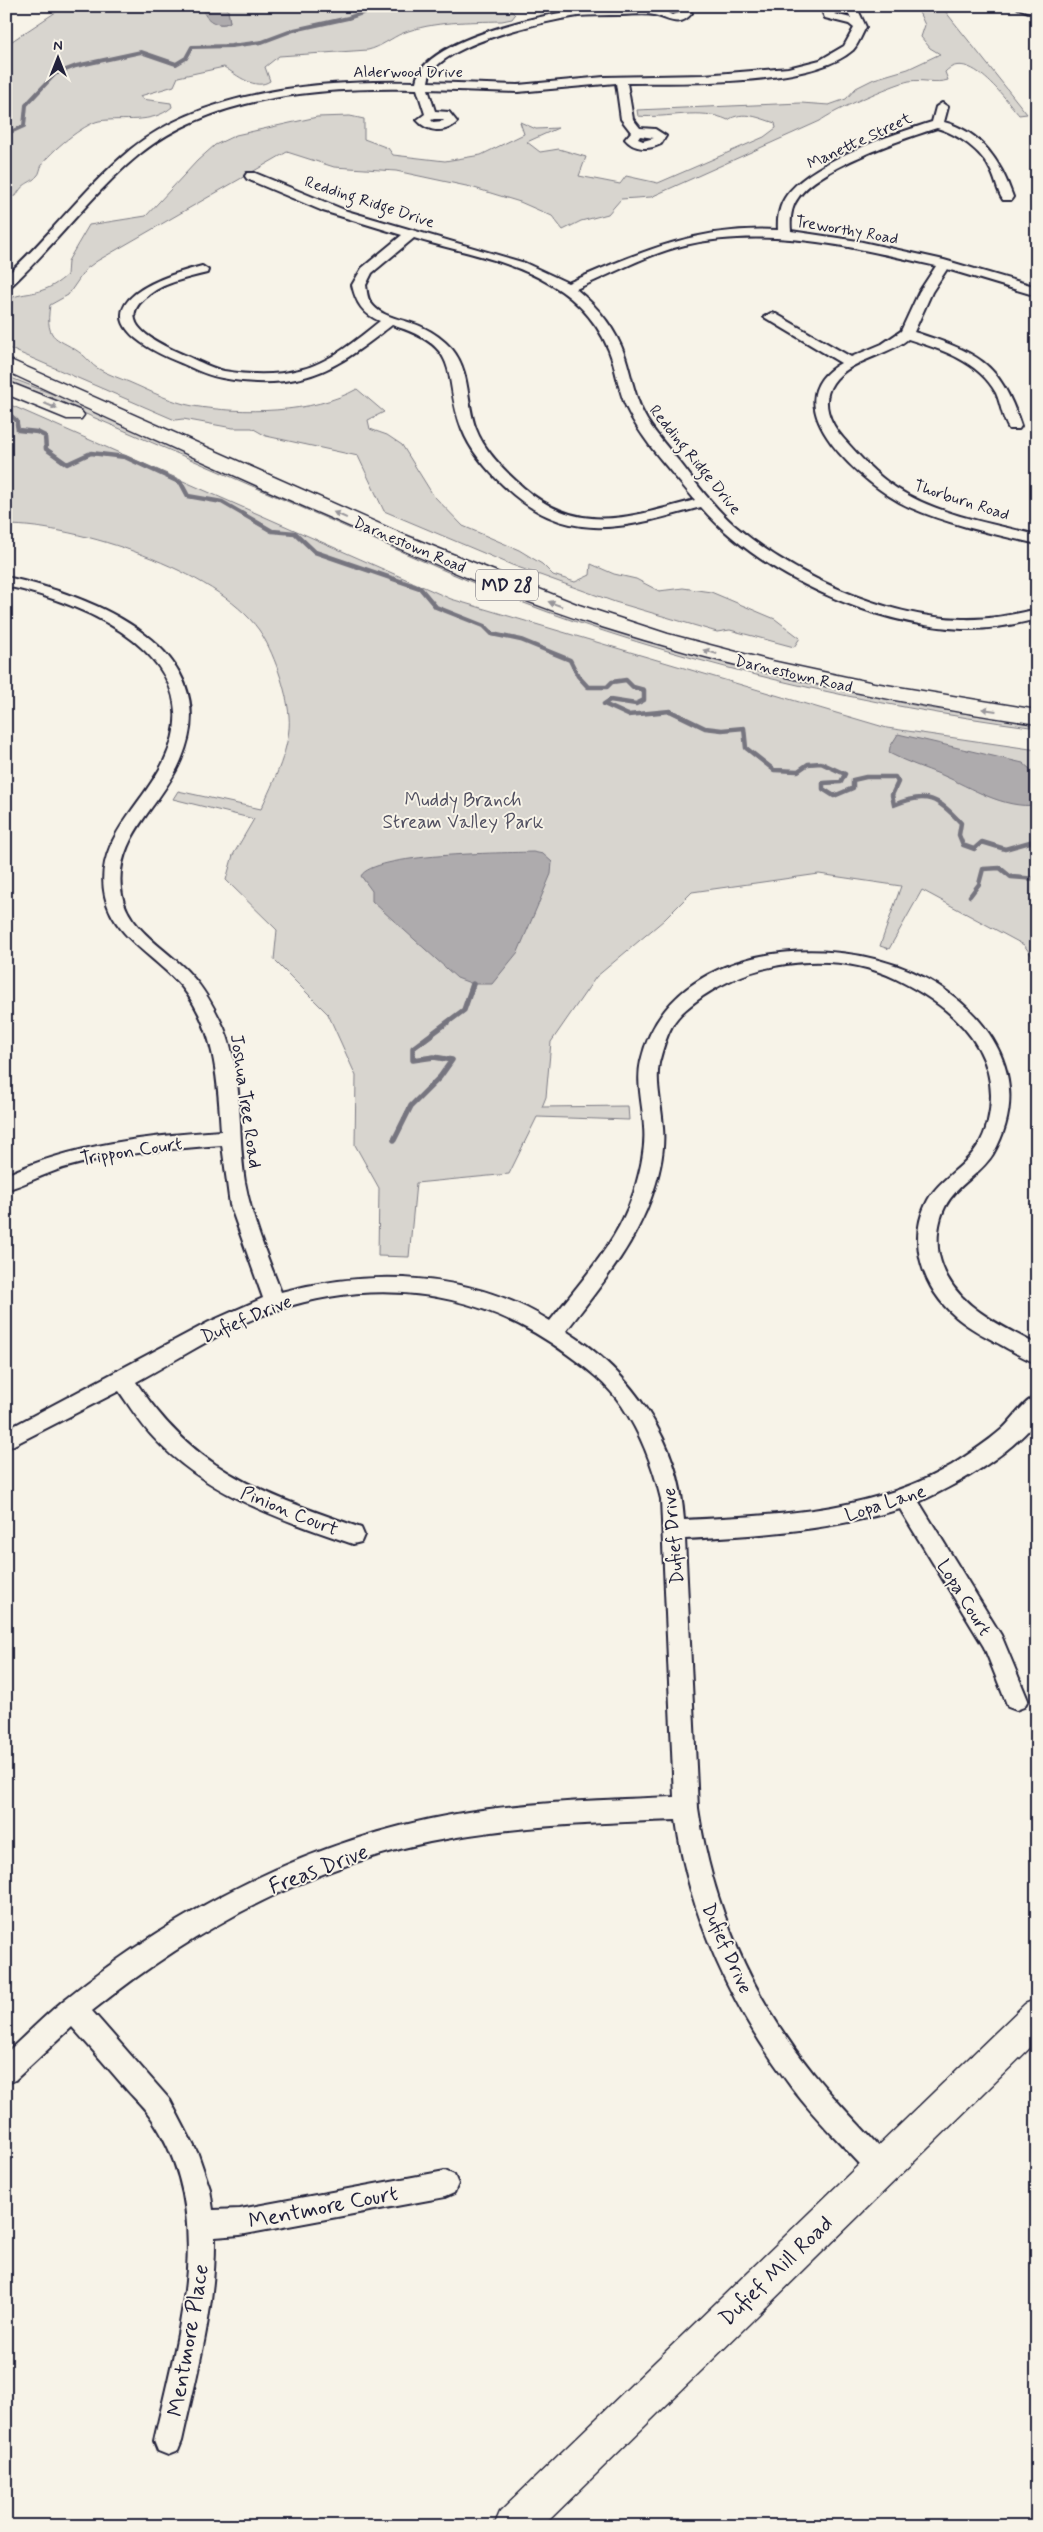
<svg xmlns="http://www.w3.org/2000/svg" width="1043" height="2532" font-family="Mynerve,sans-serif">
  <rect width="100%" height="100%" fill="#f7f3e8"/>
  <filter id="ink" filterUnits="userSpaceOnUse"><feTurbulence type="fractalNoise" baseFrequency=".02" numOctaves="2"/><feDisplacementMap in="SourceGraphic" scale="10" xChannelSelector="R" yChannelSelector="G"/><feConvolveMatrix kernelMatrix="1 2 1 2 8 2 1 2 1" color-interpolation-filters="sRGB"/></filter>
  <g filter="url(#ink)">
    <path fill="#d8d5cf" stroke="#7d7c85" d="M65,6h140l-1,3c8,10 13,20 26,13l-3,-16h280l8,9 -3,4 -10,2c-33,1 -68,0 -99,12 -12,5 -22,14 -35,17l-89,6 -14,11 5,14c-15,10 -33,-6 -46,-14l-46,10 -4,9 -34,10 2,3 29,4 1,4c-21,18 -48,10 -73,14 -15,3 -50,31 -57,44 -2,3 -2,9 -5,11 -8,9 -13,5 -21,20l-10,1v-152z
      M916,6h25l86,108 -8,1c-14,-16 -50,-68 -74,-43l3,8c-13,4 -25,-1 -39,1 -15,3 -79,31 -89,40l-169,76 -30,2 -13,15 -27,7 -18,9 -11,-14 -32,-14 -49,-15 -75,-16 -62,-4 -47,-15 -190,109 -11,8 -18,26 -18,10c-6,39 9,31 33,50 5,4 9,10 14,13 10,6 22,10 32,14 21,9 42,20 64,24 49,8 120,8 164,-17l27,23 -16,8 2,9 17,6 15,10 31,50 30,31 56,24 23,14 11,11 22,7 15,-7 1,-11 23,10 22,5 23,12 24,-3 28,4 64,27 25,19 -6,9 -64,-17 -13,2 -102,-30 -103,-37 -128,-54 -26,-55 -92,-20 -14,-8h-19l-50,-9 -8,1 -169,-73v-46c10,-7 19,-6 30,-9 13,-3 22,-9 31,-17l1,-14 21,-36 57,-9 51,-55 18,-16 21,-10 81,-18 33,-1 14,3v20l24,9 5,7 52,6 36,-6 43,-21 -4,-12 16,7 22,-1 -31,14 13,10 19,-3 27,8 -7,19 41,8 6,-8 32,7 106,-46 12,-9 -1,-5c-16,-5 -32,-13 -47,-3 -28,-13 -60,-1 -90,-4l-1,-6 164,-7 28,2 17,-6 10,-11 18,-9 34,-10 32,-15 -10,-6 -9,-11 4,-12z
      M6,376l67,26 556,233 125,35 80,19 95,19 101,15v4c-164,-22 -326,-59 -482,-115 -72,-26 -141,-58 -211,-89 -110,-48 -220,-96 -331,-143z
      M6,403l445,196 436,129 150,22v213l-13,-18 -102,-55 -33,59 -9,-3 21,-60 -82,-12 -127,18 -28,28 -68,57 -45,65 -5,55 -4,10 86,-1 1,14 -92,-3 -28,57 -93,9 -7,74 -31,-1 1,-68 -24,-43 1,-69 -28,-62 -54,-54 3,-30 -51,-50 7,-25 21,-36 -81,-20 5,-8 83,18c12,-26 31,-64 28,-93 -2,-25 -16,-66 -30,-86 -43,-60 -181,-105 -253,-105z"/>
    <path fill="#aeabad" stroke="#76747f" d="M205,6h22l3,16c-9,5 -21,1 -26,-9z
      M898,734l125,29 14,12v30c-34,4 -65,-17 -95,-30 -18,-7 -36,-13 -53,-22l1,-6z
      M533,852l10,2 9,8 -1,12 -33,78 -26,32h-19l-16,-6 -85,-77v-10l-11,-15c12,-23 143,-23 172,-24z"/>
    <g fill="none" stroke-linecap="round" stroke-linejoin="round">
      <path stroke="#76747f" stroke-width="4" d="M6,134l18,-8 2,-21 29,-31 21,-8 65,-14 35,12 10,-6 6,-11 39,-1 31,-4 32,-12 54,-12 34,-12
        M6,411l11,10v4"/>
      <path stroke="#76747f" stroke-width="4.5" d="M17,424l1,6 19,2 8,4 1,13 21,15 24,-11 34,4 56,26 7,13 34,6 50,29 23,2 20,19 105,36 16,19 48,19 8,8 29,6 49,20 8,16 10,11h19l5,-5 14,-2 7,7 11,3v10l-8,4 -26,-4 -6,4 24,11 42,-4 35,17 17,2 22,-2 2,20 28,22 24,1 10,-7 13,-1 24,11 -4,8 -18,1v6l11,7 19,-8v-8l13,-3h29l3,5 -6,13 2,10c33,-14 44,-7 67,18l-2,12 4,10 11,4 8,-7 23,7 32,-9
        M970,896l9,-12 4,-15 17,-1 11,9 26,2"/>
      <path stroke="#76747f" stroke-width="5.5" d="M394,1140l17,-34 29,-29 12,-17 -18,-3 -21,3v-12l51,-38 9,-26"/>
      <defs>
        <path id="street" d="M6,6h6l-5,3z
          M660,6h24l8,7c-13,16 -24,5 -38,2 -10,-2 -23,0 -34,0 -14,0 -28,0 -42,1 -32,5 -146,29 -150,66l90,3 86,-8 100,-2 84,-7 32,-8 24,-14 10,-18 -5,-4 -24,-6 -3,-7 2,-2 20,-3 14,4 8,17c-4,7 -8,18 -13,23 -42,37 -171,32 -226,33l6,36 7,9 15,1 11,7 -5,8c-12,6 -27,6 -36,-5l6,-7 -10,-13 -5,-36 -98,9 -90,-3 7,22 14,1 8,10c-11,12 -30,10 -40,-2l8,-6 -8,-25c-92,-2 -202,5 -276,64 -48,39 -85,91 -130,133l-5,1v-11c44,-40 79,-89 125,-127 74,-60 194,-69 285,-67 6,-42 128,-68 164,-72 25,-3 51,-2 76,-1zM673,10l7,3 -8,2 -6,-3zM838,11l11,3 2,4 -17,-4zM434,119h8l2,2 -11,1 -2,-2zM640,136l14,2 -11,3 -5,-2z
          M1017,6l20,2v7l-19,-7z
          M942,103l6,4 -4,15c38,10 57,40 69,75l-2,3h-8c-6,-9 -7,-20 -12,-29 -9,-20 -33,-37 -54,-43 -35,11 -119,40 -139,70 -7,9 -8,22 -7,33l67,10 86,19 93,27v9l-90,-27 -15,23 -18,40c62,20 86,29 107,94l-2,3h-10c-7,-11 -8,-25 -13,-36 -17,-32 -56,-44 -88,-54 -22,18 -58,20 -75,44 -13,19 -3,40 10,55 16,18 33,37 53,50 41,27 94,35 141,47v9c-43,-10 -87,-19 -128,-37 -43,-20 -142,-103 -68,-144l-77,-46 7,-4 5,1 75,43 31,-13 19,-13 18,-39 17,-26c-83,-19 -166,-40 -251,-21 -38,9 -73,29 -109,44 22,18 40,40 49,67 7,22 10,44 22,64 10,16 23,30 35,45 16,21 32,42 52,60 58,50 151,92 228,94 26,1 50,-4 75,-10v10c-25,6 -49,11 -75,10 -90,-4 -202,-54 -261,-122 -77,21 -134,40 -198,-22 -16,-15 -33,-35 -41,-56 -21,-54 4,-81 -70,-104 -29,22 -56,45 -91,53 -26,6 -53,5 -79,0 -17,-3 -31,-11 -46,-17 -99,-42 -45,-77 26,-95l6,4 -1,3c-20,5 -41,9 -57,21 -43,30 14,52 39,63 11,5 22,11 35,14 24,4 51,5 75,-1 31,-7 57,-30 81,-49 -17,-7 -24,-18 -28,-36l10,-17 40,-33 -79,-24 -76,-32 -2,-3 2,-3h8l92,38 178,52 43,20c70,-30 131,-58 210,-53 -1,-14 2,-28 12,-39 29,-32 101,-56 142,-69l4,-15zM414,238c45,14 95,21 136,46 30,17 53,44 63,78 4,15 7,32 14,47 16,33 45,63 68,91 -71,19 -121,37 -180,-20 -15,-14 -32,-32 -39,-51 -10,-26 -5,-57 -24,-80 -8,-9 -19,-17 -30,-22 -16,-8 -40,-8 -51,-24 -4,-5 -4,-12 -5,-18l6,-12z
          M6,577c85,18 223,71 175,183 -19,46 -70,79 -59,135 6,35 47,55 69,80 14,15 24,34 33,53 20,48 13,104 21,154 7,38 22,74 36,110 89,-23 189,-21 269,29 31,-40 68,-79 84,-129 6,-21 12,-43 10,-65 -1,-22 -8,-44 -3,-66 25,-110 167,-128 257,-95 78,28 143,105 95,188 -12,20 -37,31 -48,53 -7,14 -9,33 -6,48 11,49 58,68 98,90v18c-12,-4 -23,-11 -34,-17 -16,-9 -33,-17 -47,-29 -32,-27 -49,-74 -30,-113 11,-24 37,-35 51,-57 10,-14 14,-35 14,-52 -1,-57 -48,-93 -95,-116 -60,-29 -139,-20 -193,17 -11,8 -25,18 -31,30 -6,11 -10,25 -13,37 -4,21 3,43 4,65 2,23 -4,48 -12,70 -18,50 -53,91 -85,133 65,41 114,110 118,189 92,-5 186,-7 268,-55 17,-11 34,-22 49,-35 12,-10 22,-29 36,-34v25c-32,37 -75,61 -118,81l82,133 27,65 -4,7 -8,3 -8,-3 -24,-60 -84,-138c-71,22 -142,26 -215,30l13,269c14,97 53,188 115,265 24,30 51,56 76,85l4,9 -4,9 -9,4 -9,-4c-26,-29 -55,-56 -79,-88 -59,-78 -103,-171 -116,-268 -73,3 -147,5 -219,17 -135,22 -259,89 -365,174l78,89 28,54 12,35 3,21 27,-1 205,-38 9,4 4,9 -4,9 -9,4 -205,38 -25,2c1,69 -18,136 -33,204l-4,10 -10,4 -10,-4 -4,-10c23,-106 64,-224 -2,-322 -7,-11 -17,-20 -25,-29 -18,-21 -36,-42 -55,-63l-57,53 -9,4v-31c19,-17 38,-37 58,-53 113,-91 248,-161 392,-186 72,-12 145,-14 218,-17l-13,-298c-8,-33 -20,-65 -39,-93 -15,-22 -34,-37 -55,-52 -85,-63 -188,-78 -290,-44 -49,16 -95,47 -141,72 60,91 127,111 225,146l3,7 -3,7 -8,2c-72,-25 -147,-49 -200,-107 -13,-14 -23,-30 -34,-46l-113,58v-19l203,-108 54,-24 -33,-93 -8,-60c-53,4 -107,8 -159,23 -19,6 -37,16 -57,22v-15c69,-31 141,-39 215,-44 -3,-51 -6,-103 -39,-144 -25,-30 -69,-50 -77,-91 -12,-55 38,-91 59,-135 50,-104 -78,-158 -158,-175z"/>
        <path id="secondary" d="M1037,1999v42l-494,485h-49l6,-14 525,-508z"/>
        <path id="primary" d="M6,358l394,175 179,72 89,29 99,26 107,23 163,27v14c-147,-22 -293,-52 -435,-97 -89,-28 -175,-66 -260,-104 -113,-49 -224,-100 -336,-152z
          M6,381l75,30 3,4 -3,4h-14l-61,-25z"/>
      </defs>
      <use href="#street" stroke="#22223b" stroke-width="4"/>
      <use href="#secondary" stroke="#22223b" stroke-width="3"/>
      <use href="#primary" stroke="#22223b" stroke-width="3"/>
      <use href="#street" fill="#f7f3e8" fill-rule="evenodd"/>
      <use href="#secondary" fill="#f7f3e8" fill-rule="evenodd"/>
      <use href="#primary" fill="#f7f3e8" fill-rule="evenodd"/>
    </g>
    <defs><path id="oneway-solid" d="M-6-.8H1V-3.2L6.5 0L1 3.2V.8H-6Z" transform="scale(1.25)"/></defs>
    <g fill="#97959a">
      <use href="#oneway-solid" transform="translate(51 406) rotate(23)"/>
      <use href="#oneway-solid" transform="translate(340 515) rotate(-156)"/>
      <use href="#oneway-solid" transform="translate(555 604) rotate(-161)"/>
      <use href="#oneway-solid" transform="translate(710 652) rotate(-164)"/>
      <use href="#oneway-solid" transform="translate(989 710) rotate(-172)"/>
    </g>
  </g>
  <g text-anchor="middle" stroke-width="4" stroke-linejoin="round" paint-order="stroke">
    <g font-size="16" fill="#22223b" stroke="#f7f3e8">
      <text x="408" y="77">Alderwood Drive</text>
      <text transform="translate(859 140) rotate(-25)" y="6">Manette Street</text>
      <text transform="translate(370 201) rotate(18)" y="6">Redding Ridge Drive</text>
      <text transform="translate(847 229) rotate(10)" y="6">Treworthy Road</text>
      <text transform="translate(696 459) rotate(51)" y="6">Redding Ridge Drive</text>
      <text transform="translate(962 499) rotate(18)" y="6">Thorburn Road</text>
      <text transform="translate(410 544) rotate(23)" y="6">Darnestown Road</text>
      <text transform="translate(794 673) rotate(13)" y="6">Darnestown Road</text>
    </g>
    <rect fill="#f7f3e8" stroke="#62616f" stroke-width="1" x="476" y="569.5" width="62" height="31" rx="4"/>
    <g font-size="18" font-weight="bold" fill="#22223b">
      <text x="507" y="591">MD 28</text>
    </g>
    <g font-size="19" fill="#504f60" stroke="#f7f3e8">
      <text x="463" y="806">Muddy Branch<tspan x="463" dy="22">Stream Valley Park</tspan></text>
    </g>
    <g font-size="19" fill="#22223b" stroke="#f7f3e8">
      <text transform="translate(247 1101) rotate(82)" y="7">Joshua Tree Road</text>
      <text transform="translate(131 1150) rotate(-9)" y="7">Trippon Court</text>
      <text transform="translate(246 1318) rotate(-23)" y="7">Dufief Drive</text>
      <text transform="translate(885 1502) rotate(-18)" y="7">Lopa Lane</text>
      <text transform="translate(290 1510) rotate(22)" y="7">Pinion Court</text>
      <text transform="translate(672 1536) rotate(-95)" y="7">Dufief Drive</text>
      <text transform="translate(965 1597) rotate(58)" y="7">Lopa Court</text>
      <text transform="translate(728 1948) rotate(66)" y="7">Dufief Drive</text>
    </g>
    <g font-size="22" fill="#22223b" stroke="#f7f3e8">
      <text transform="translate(318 1868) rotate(-21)" y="8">Freas Drive</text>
      <text transform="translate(323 2206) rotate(-11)" y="8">Mentmore Court</text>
      <text transform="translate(775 2270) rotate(-44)" y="8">Dufief Mill Road</text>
      <text transform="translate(187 2340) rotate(-80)" y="8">Mentmore Place</text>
    </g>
  </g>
  <rect width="1043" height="2532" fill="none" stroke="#f7f3e8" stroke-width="25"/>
  <rect x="12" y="12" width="1018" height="2507" fill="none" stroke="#22223b" stroke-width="2" filter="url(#ink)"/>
  <g transform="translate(58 58)" stroke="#f7f3e8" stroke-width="4" paint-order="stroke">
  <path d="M0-4L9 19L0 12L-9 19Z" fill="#22223b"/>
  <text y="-8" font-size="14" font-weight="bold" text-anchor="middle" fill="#22223b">N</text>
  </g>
</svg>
